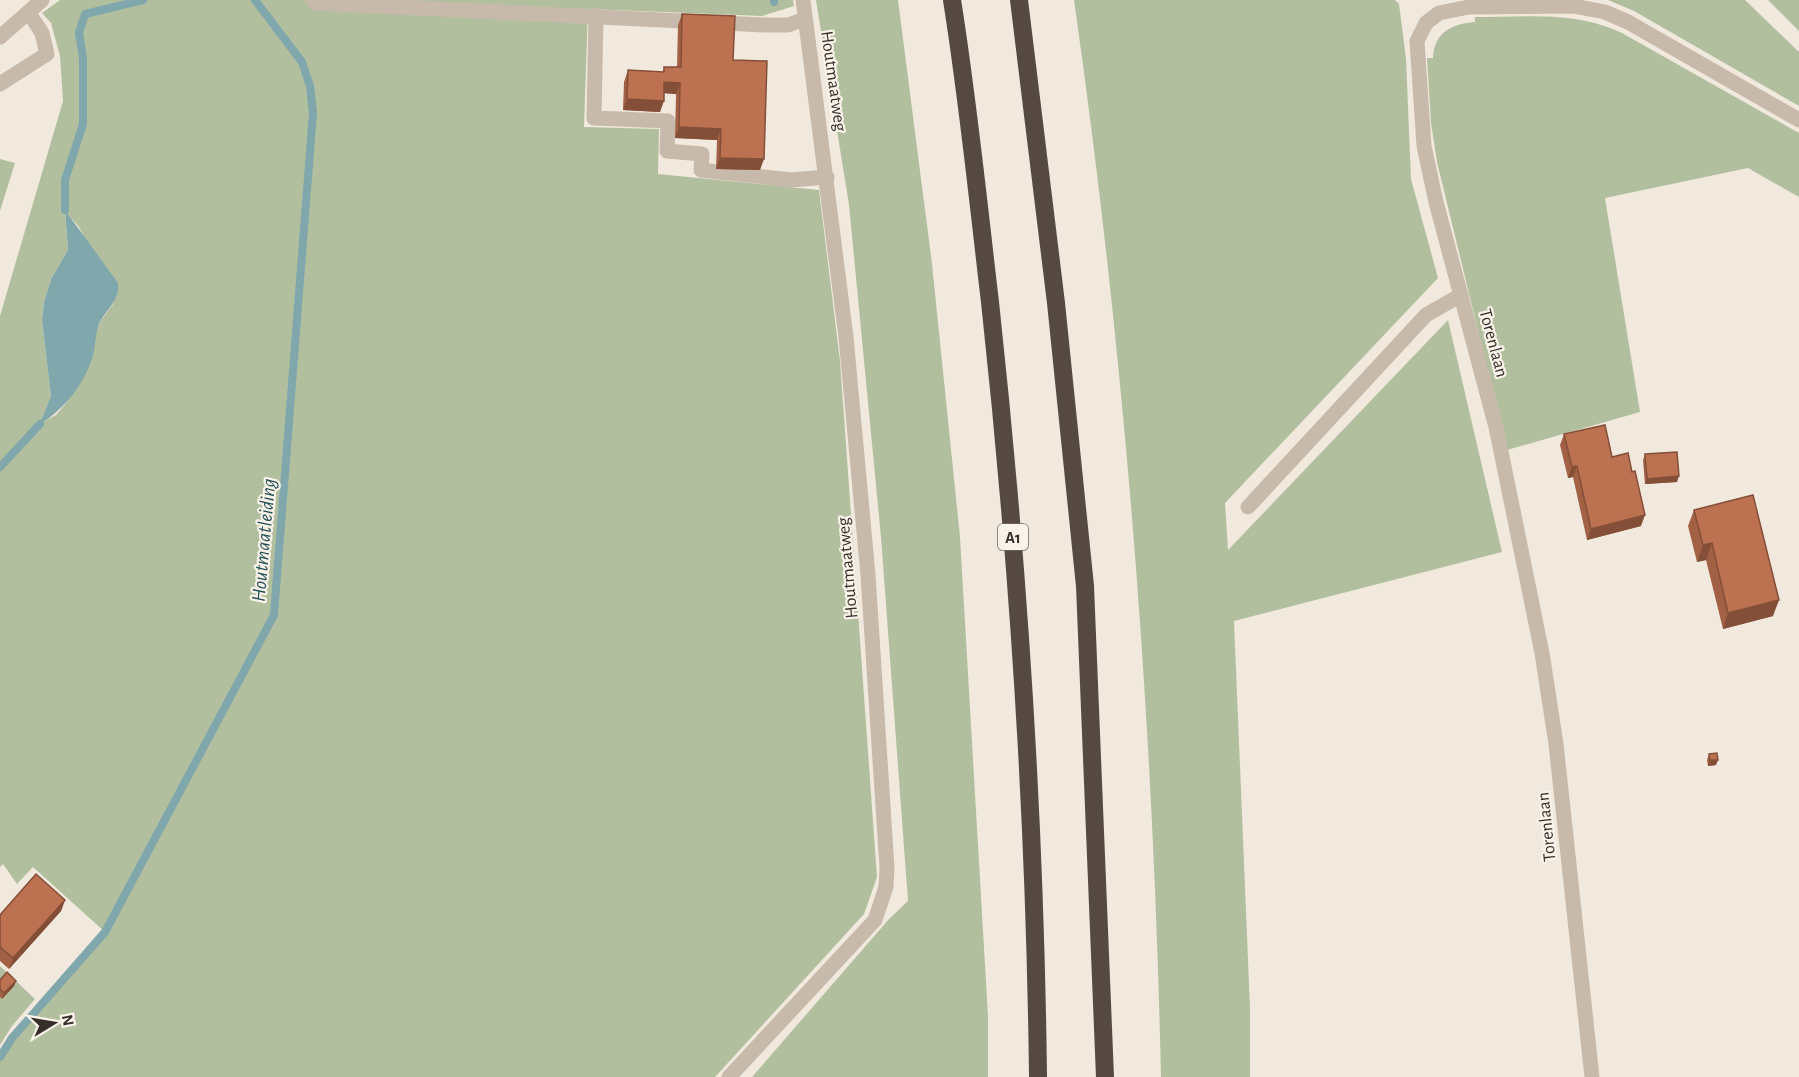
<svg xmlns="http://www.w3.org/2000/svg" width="1799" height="1077" font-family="'Alegreya Sans',sans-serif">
  <rect width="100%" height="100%" fill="#f1e9de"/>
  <path fill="#b2bf9f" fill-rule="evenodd" d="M60,0h733l1,6 -32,10 -174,-7 -4,118 75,2 -1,45 161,16 21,171 37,516 -13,37 -149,163h-715v-20l12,-19 93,-106 -72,-65 -16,17 -14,-20 -3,3v-551l63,-215 -3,-45 -9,-33 -9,-10zM65,211l14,16 13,25 26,31 -5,21 -11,15 -7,13 -2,22 -26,48 -11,13 -15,8 10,-27 -9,-77 2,-17 7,-23 17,-29z
    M816,0h82l34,264 28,273 28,479v61h-236l137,-158 19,-18 -27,-364 -32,-332z
    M1074,0h321l4,4 7,54 5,121 27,99 -213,225 3,47 220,-230 54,232 -268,69 16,387v69h-89c-8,-360 -36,-720 -87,-1077z
    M1608,0h137l54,52v54l-165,-95z
    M1768,0h31v31z
    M1475,17c50,0 102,-6 147,16l177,100v64l-51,-29 -143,30 35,214 -133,38 -70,-288 -6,-39 -4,-65h6c1,-26 19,-34 42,-36z
    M0,159l15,4 -15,48z
    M0,966l35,33 -23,27 -12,19z"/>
  <path fill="#7fa7ac" d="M65,210l53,73c2,18 -12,26 -19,41 -4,10 -3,21 -6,31 -8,28 -28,54 -53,69l11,-28 -9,-76 2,-18 7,-23 17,-29z"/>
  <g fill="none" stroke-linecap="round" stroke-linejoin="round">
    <path stroke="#7fa7ac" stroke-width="8" d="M774,0v2
      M65,210v-30l18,-56v-66l-4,-25 6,-19 58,-14
      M0,467l40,-43
      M0,1057l12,-19 93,-106 169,-317 39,-502 -3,-27 -8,-24 -47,-62"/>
    <path stroke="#c8baab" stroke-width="15" d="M596,15l-2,103 74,3 -1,30 35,3 -1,16 90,10 36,-3
      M0,84l47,-30 -5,-21 -13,-20
      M1248,507l178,-192 35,-20"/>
    <path stroke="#c8baab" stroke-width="15" d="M312,0l5,3 447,22h24l17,-6
      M0,37l42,-37
      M729,1077l146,-157 11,-33 1,-19 -19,-293 -22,-238 -43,-337
      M1592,1077l-36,-333 -14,-91 -46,-226 -60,-225 -12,-56 -7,-105 9,-18 13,-10 30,-6 104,-1 32,6 23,10 171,98"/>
    <path stroke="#564941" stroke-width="18" d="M952,0c16,100 26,201 38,302 28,257 45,516 48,775
      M1019,0l37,303 29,283 20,491"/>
  </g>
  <path fill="#a26145" d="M682,14l51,46 27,110 -44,-1 1,-29 -42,-2 1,-44 -12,-1 -4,19 -37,-2 1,-28 4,-12 35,2 1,-5h13l1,-42z
    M1564,434l48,23 29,69 -54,14 -14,-63 -5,1 -8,-33z
    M1645,454l32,28 -32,2 -2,-24z
    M1694,510l79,106 -50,13 -17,-69 -9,2 -9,-36z
    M1709,754l7,11 -8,1 -1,-6z
    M65,900l-4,11 -52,58 -9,-8v-46z
    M0,980l16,1 -2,5 -12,13 -2,-2z"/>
  <path fill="#844f38" d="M664,82l16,1 -4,11 -16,-1z
    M627,99l37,2 -4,11 -37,-2z
    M679,127l42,2 -4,11 -42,-2z
    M720,158l44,1 -4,11 -44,-1z
    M1577,466l-4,11 -5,1 4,-11z
    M1679,476l-2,6 -32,2 2,-5z
    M1645,515l-4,11 -54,14 4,-11z
    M1712,543l-6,17 -9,2 6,-17z
    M1779,600l-6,16 -50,13 5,-16z
    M1710,760h8l-2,5 -8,1z
    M65,900l-4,11 -52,58 4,-11z
    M16,981l-2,5 -12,13 2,-6z"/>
  <path fill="#bc7150" stroke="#844f38" stroke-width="1.5" d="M682,14l53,2 -2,44 34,1 -3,98 -44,-1 1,-29 -42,-2 1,-44 -16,-1v19l-37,-2 1,-29 36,2v-5h17z
    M1605,425l7,32 16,-4 4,19 3,-1 10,44 -54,14 -14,-63 -5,1 -8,-33z
    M1677,452l2,24 -32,3 -2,-25z
    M1753,495l26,105 -51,13 -16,-70 -9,2 -9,-35z
    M1717,753l1,7h-8l-1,-6z
    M36,874l29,26 -52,58 -13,-11v-32z
    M7,972l9,9 -12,12 -4,-4v-9z"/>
  <g text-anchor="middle" stroke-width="4.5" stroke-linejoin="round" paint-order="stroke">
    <rect fill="#f9f3ea" stroke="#706964" stroke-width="1.5" x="998" y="524" width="30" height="26" rx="4.5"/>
    <g font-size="16" font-weight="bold" fill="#362e2a">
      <text x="1013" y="543">A1</text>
    </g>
    <g font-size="18" fill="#362e2a" stroke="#f9f3ea">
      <text transform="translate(834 81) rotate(82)" y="6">Houtmaatweg</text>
      <text transform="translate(1494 343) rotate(75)" y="6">Torenlaan</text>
      <text transform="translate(847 568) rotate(-95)" y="6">Houtmaatweg</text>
      <text transform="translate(1546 827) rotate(-96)" y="6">Torenlaan</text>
    </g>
    <g font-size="20" font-style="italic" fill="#224f55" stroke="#f9f3ea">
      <text transform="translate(263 540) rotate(-85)" y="7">Houtmaatleiding</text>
    </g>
  </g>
  <g transform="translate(54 1023) rotate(79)" stroke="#f9f3ea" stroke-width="4.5" paint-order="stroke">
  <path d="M0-4.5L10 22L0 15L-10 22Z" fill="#362e2a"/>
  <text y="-9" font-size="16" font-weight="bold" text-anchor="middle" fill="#362e2a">N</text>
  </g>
</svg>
